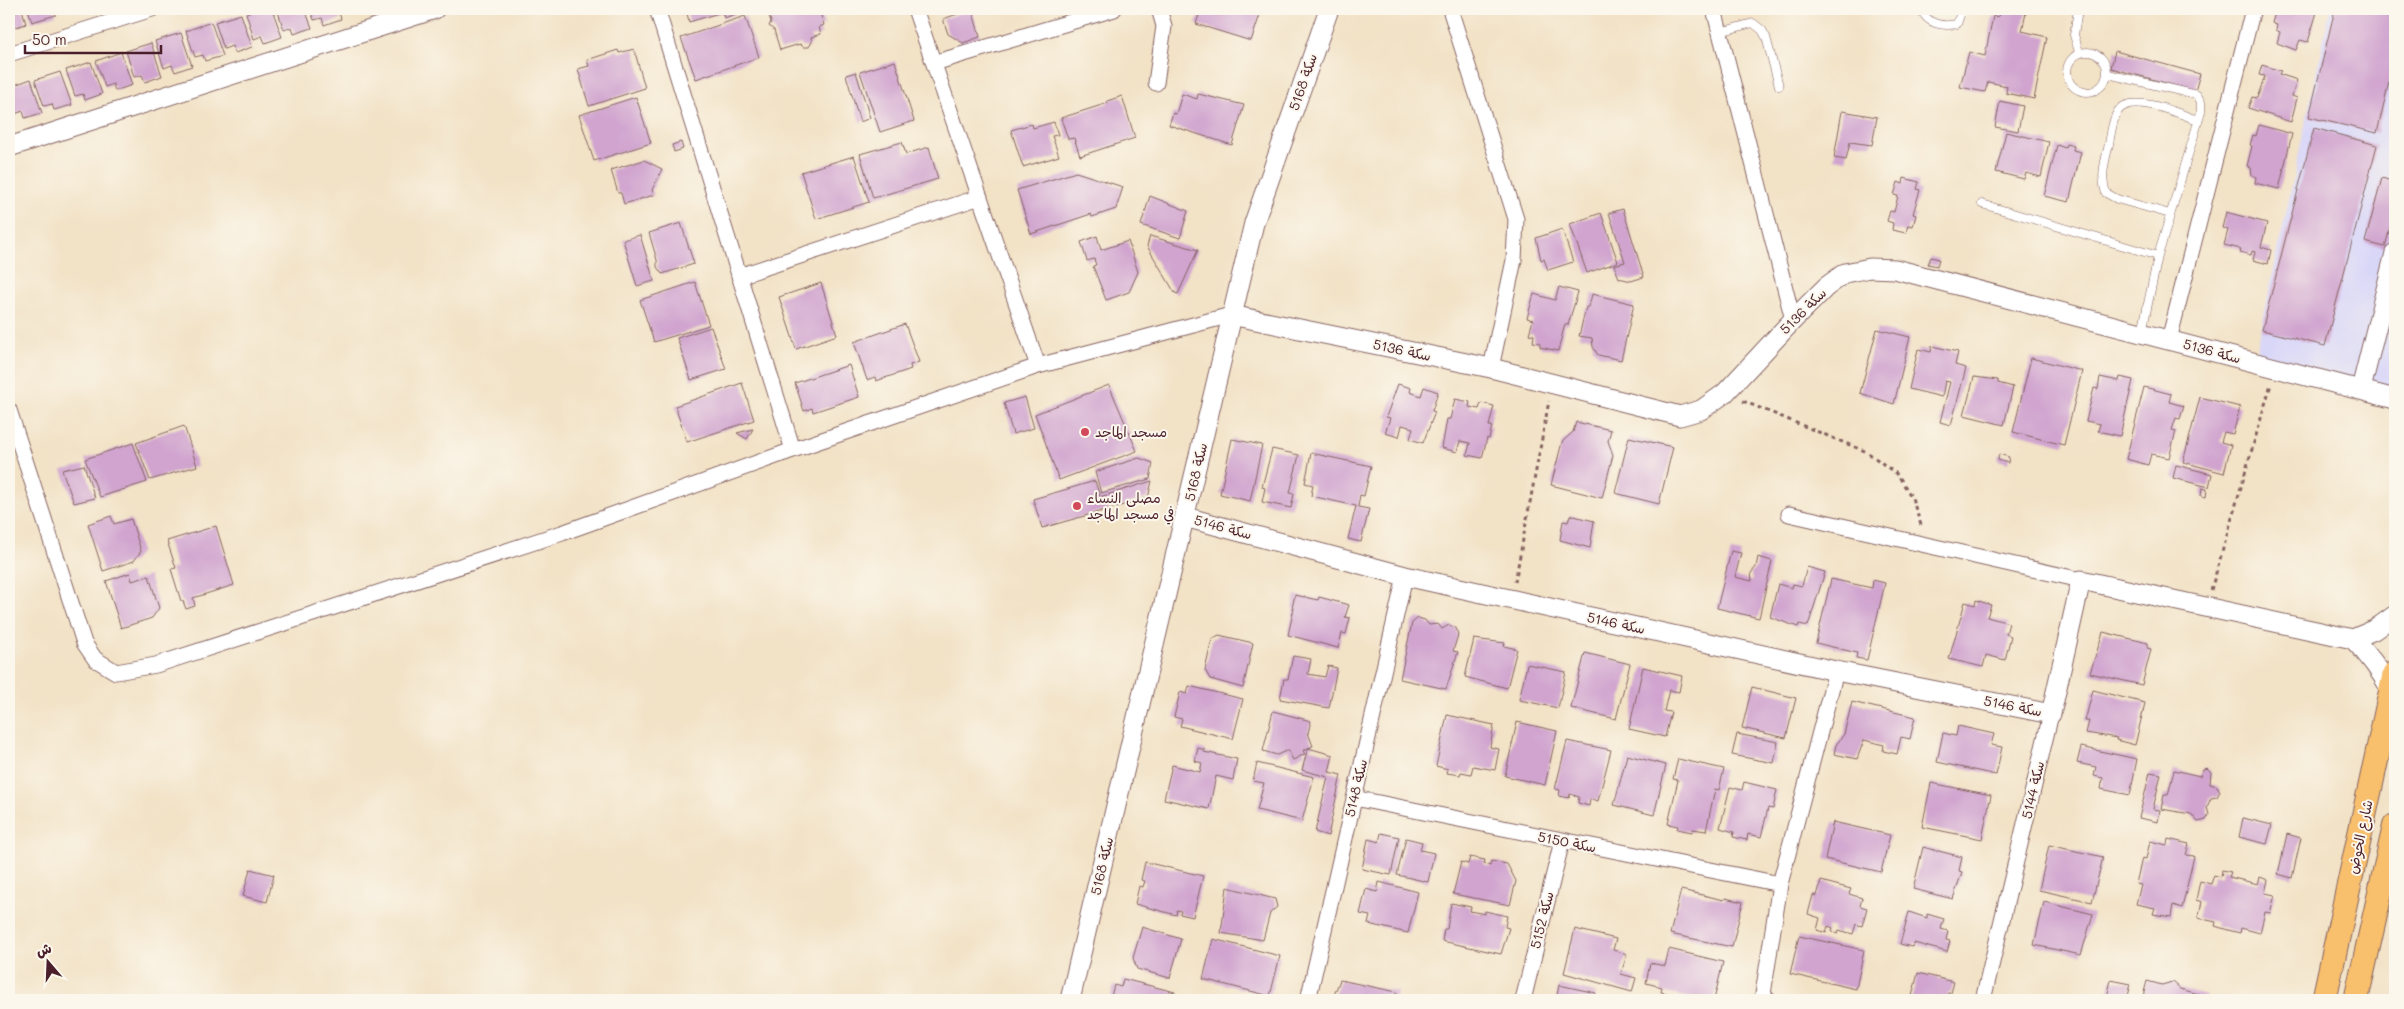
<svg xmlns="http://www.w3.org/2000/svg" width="2404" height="1009" font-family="Mali,'Playpen Sans Arabic',sans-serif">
  <rect width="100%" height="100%" fill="#fbf7ec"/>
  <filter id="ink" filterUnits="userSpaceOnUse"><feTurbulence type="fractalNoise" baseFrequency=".02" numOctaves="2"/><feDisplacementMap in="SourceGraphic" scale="10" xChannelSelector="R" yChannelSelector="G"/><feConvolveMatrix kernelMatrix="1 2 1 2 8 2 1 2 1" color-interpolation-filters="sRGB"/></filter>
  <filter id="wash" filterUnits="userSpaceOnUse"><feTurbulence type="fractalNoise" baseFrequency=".0096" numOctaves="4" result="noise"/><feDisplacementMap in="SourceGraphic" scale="20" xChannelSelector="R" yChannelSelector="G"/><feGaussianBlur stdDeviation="1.12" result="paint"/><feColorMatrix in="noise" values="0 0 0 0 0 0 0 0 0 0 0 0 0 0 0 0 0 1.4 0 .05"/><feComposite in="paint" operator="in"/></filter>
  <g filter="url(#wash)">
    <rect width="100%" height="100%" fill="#f2e2c6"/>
    <path fill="#d9d7f8" d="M2330,9h65v390l-141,-37z"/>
    <g id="blocks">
      <path fill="#d0a4cf" d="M9,9h13l4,15 -17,5z
        M28,9h26l2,6 -24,7z
        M257,9h15l10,28 -17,6 -3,-7 -8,3 -8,-26z
        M277,9h28l7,19 -18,6 -2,-7 -8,3z
        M310,9h28l3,10 -17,6 -2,-7 -8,2z
        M680,9h58l1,4 -15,5 -2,-6 -33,10 -2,-9 -5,1z
        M767,9h52l5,16 -5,2 2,7 -10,3 1,5 -3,5h-6l-3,-3 -20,6 -6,-20 -5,-4 2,-4z
        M972,9l8,28 -17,6 -15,-9 -5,-15z
        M1201,9h61l-11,32 -55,-17z
        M2000,9l26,4 -4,18 25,6 -13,62 -28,-6 1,-7 -19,-4 -3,10 -25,-5 9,-35 16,4 8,-40 5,1z
        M2276,9h42l-10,33 -8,-2 -4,10 -19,-7 3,-11 -4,-2 1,-5 -5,-2z
        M2335,9h60v47l-18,77 -68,-16z
        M241,14l11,33 -17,6 -3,-7 -8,3 -9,-27z
        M745,16l14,41 -63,22 -15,-41z
        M211,22l12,34 -18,5 -2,-6 -8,2 -9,-26z
        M181,33l11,33 -17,6 -3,-7 -8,3 -9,-27z
        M151,43l11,33 -17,6 -3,-7 -8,2 -8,-26z
        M634,49l11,39 -56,18 -11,-37 11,-3 -2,-6 31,-10 1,3z
        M2115,51l85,23 -5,17 -84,-23z
        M121,52l11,33 -17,6 -2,-7 -8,3 -9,-26z
        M895,61l19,60 -34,11 -20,-60z
        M91,62l11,32 -17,6 -2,-6 -8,2 -9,-26z
        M2262,65l19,6 -2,3 18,6 -5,16 5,2 -6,24 -43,-14 4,-11 5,1 8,-22 -6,-1z
        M60,72l12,33 -18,5 -2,-6 -8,2 -9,-26z
        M856,72l14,46 -10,4 -14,-47z
        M31,79l11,34 -17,5 -2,-7 -8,3 -6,-18v-9z
        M1182,94l15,5 1,-5 46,11 -12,40 -63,-20 4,-12 3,1z
        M1122,96l13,42 -55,18 -6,-18 -6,1 -7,-21 47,-15 -1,-2z
        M636,97l15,46 -57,18 -15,-46z
        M2000,101l23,5 -5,25 -23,-4z
        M1842,111l35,6 -5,28 -22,-3 -4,18 -12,-2z
        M1054,122l4,13 -6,1 7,20 -36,11 -12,-37 21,-6 1,4z
        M2259,125l33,9 -13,55 -24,-6 1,-6 -4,-2 -1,-7 -4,-2 5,-20 -2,-1 3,-10 3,1z
        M2314,128l63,17 -52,201 -63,-16z
        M2006,132l43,10 -8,35 -15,-4 -2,6 -28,-7z
        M681,142l2,7 -9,3 -2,-7z
        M902,142l4,12 23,-7 9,32 -65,19 -13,-44z
        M2066,144l8,2 -1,4 8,2 -12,50 -25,-6 13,-51 8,3z
        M854,156l15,46 -53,17 -15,-47z
        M644,160l18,9 -10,21 2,5 -30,9 -3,-11h-3l-7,-23z
        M1076,172l47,15 -7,22 -24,8 -1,-3 -60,20 -14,-44z
        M1904,178l15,4 -2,7 3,1 -7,24 3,1 -3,11 -5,-1 -2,8 -14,-3 1,-7 -6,-2 3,-10 4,1 4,-16 -4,-1 4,-13 5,2z
        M2382,178l13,4v26l-10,39 -20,-5z
        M1150,196l38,15 -8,27 -39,-13z
        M1623,209l21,68 -13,4 -12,-3 -5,-13 11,-3 -16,-49z
        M2226,212l41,11 -6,24 10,3 -3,14 -15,-4 2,-8 -3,-1 -1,4 -11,-3 1,-3 -17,-4 4,-15 -6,-2z
        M1601,213l17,49 -31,11 -17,-49z
        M681,223l13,41 -32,10 -5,-7v-7l-8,-27z
        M1562,229l11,33 -25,8 -4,-11 -3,1 -5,-22z
        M640,235l14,46 -17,5 -14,-46z
        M1097,236l4,14 27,-9 10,31 -9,20 -23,8 -13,-34 3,-1 -2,-6 -7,2 -6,-19z
        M1150,236l48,14 -20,44 -3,-1 -28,-47z
        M1931,257l8,2 -2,7 -9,-2z
        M695,282l14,43 -55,17 -14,-42z
        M821,283l16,52 -41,14 -17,-52z
        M1559,287l19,5 -10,33 -3,-1 -7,27 -18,-4v-4l-7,-1 1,-7 -5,-1 4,-14 -6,-2 7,-24 21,6z
        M1592,294l42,10 -13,56 -23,-5 -5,-8 -1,-9 -13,-2 7,-29h3z
        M905,324l14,38 -9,3 1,4 -35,12 -1,-4 -8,3 -13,-38z
        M711,327l15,42 -35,11 -14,-42z
        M1877,329l33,8 -16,67 -34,-11z
        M1932,346l26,6 -3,13 11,3 -15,57 -11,-3 10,-40 -5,-1 -3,16 -33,-8 9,-40 13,3z
        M2031,358l51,13 -18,74 -51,-13z
        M849,365l10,32 -46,15 -1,-4 -8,3 -9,-28z
        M1974,377l24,3v3l15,4 -9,38 -40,-10z
        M2100,377l19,4 1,-4 13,3 -13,56 -22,-5 2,-7 -14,-3 8,-33 4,1z
        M742,383l12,37 -67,22 -12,-36z
        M1398,384l13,4 -1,4 11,4 3,-9 14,5 -6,19 3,1 -12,31 -13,-4 3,-11 -11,-3 -3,12 -14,-4 5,-15 -4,-1z
        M1109,385l28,66 -78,29 -24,-66z
        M2144,387l27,7 -2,8 15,4 -4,13 -4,-1 -4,12 4,1 -7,27 -18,-4 -3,11 -22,-6z
        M1025,397l9,31 -21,6 -9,-31z
        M2200,397l40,10 -7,27 -9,-2 -3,10 10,3 -7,28 -41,-11z
        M1455,399l15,3 -1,5 10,2 2,-6 13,3 -5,20h3l-3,13 -2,-1 -5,20 -15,-3 3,-12 -10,-2 -3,11 -15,-4 5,-29h3z
        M1576,422l35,8 -3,11 5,14 -11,43 -51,-13 11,-43 11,-10z
        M184,426l13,40 -47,14 -14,-37z
        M753,429l-6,10 -10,-6z
        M1629,437l44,10 -14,57 -44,-11z
        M1232,439l30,6 -12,56 -30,-7z
        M133,443l14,39 -47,15 -15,-38z
        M1272,449l27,6 -9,38 4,1 -3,14 -29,-6 3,-14 -3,-1z
        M1311,453l60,13 -7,30 -4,-1 -2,12 11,2 -8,33 -13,-3 8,-33 -45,-10 2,-11 -8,-2z
        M1999,454l10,3 -1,6 -10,-3z
        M1139,458l14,5 -3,16 -49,14 -6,-21z
        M84,465l11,33 -21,5 -12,-33z
        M2176,465l36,9 -3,13 -36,-9z
        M1095,481l5,16 52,-16 -4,17 -106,30 -9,-29z
        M2202,488l5,1 -1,8 -5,-1z
        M1570,515l24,6 -4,27 -30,-8 3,-19 5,1z
        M111,516l3,8 17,-5 10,32 -7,10 -31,10 -15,-47z
        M216,526l18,59 -41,13 2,8 -9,3 -3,-8h-2l-10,-32 5,-1 -9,-27z
        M1731,551l10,2 -6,24 17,4 -1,-8 5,-6 2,-10 14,4 -13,57 -42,-10z
        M1807,567l18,5 -17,54 -9,-2 -1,3 -28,-10 8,-33 14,4 1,-4 9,2z
        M130,573l2,8 17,-5 10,32 -7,10 -31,10 -15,-47z
        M1831,579l41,9 1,-8 12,3 -18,77 -11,-2 1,-5 -41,-10z
        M1295,595l23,5 1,-3 30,8 -4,12 5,1 -4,16 -4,-1 -4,15 -50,-13 6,-27h-2z
        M1976,600l15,5 -4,12 22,6 -3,11 5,2 -6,24 -19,-5 -3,12 -34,-8 16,-57 10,3z
        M1418,618l7,2 4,5 9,-1 4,5 7,-4 7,3 2,7 -5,16 5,1 -12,37 -46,-10 12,-56z
        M2103,632l45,11 -1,5 4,1 -9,36 -52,-12z
        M1219,635l34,8 -10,45 -33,-9 -5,-9 7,-31z
        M1474,639l31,4 -1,3 13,3 -10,39 -42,-11z
        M1585,653l45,11 -14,55 -45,-11z
        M1293,656l18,3 -3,15 17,3 3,-11 9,2 -8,40 -49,-9 4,-20h4z
        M1527,664l39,8 -8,36 -39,-8z
        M1643,667l39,9 -3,16 -10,-2 -5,21 7,1 -6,25 -36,-8z
        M1189,686l54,13 -10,40 -53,-13 2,-7 -8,-2 6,-25 7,2z
        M1752,687l44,11 -10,40 -44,-10z
        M2093,690l52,13 -10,42 -19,-5 1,-2 -31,-5 3,-12h-4z
        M1852,702l63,15 -5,22 -9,-2 -4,17 -14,-3 1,-6 -20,-5 -7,19 -23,-5 2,-9 8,-11z
        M1273,711l38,10 -3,12 5,13 -5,2 25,7 -4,17 12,3 -13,61 -13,-4 13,-55 -26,-7 6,-22 -5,3 2,3 -12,6 -5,-10 -11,5 -14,-4z
        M1447,715l47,10 -4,22 9,2 -4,21 -22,-4 -2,8 -10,-2 -1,3 -13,-2 1,-4 -12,-3z
        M1517,722l40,9 -12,54 -40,-9z
        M1958,726l36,8 -3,11 11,2 -6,28 -59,-13 6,-29 13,3z
        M1737,734l41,8 -4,21 -42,-8z
        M1567,741l44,9 -13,51 -8,-2 -1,7 -11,-3 1,-6 -9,-3 -1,4 -10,-2 1,-6 -5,-1z
        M2081,747l56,12 -7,36 -29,-6 2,-11 -9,-2 2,-9 -19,-4z
        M1198,748l7,2 -1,2 33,7 -4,21 -17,-4 -7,33 -45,-10 8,-34 28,7 2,-9 -7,-2z
        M1627,755l39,10 -12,50 -40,-10z
        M1678,759l46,10 -5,21 -4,-1 -9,42 -13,-2 -1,3 -15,-3 1,-3 -10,-2 10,-44 -5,-1z
        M1257,763l57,14 -12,44 -45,-11 7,-27 -11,-2z
        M2207,768l4,4 -1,12 7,2 3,5 -3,6 -6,1 -4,9 2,8 -3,5 -8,2 -7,-8 -30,-5 3,-14h4l6,-25 26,6 3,-7z
        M2150,772l11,2 -8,35 7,1 -2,12 -19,-4z
        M1744,782l33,8 -4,19 -5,-1 -7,29 -13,-3 -1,6 -14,-3 1,-5 -14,-4 10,-41 12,3z
        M1931,783l60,12 -9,44 -60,-12z
        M2243,818l29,7 -5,19 -28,-7z
        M1833,822l57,13 -9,37 -56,-13z
        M1381,833l18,4 -8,38 -29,-6 6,-30 11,3z
        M2287,834l14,4 -9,40 -14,-4z
        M1406,838l16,4 -2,8 14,3 -6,29 -31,-7z
        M2168,839l21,5 -3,11 8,1 -12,52 -9,-3 -2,12 -18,-3 2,-6 -19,-4 5,-19 -5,-1 6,-26 4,1 4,-18 17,4z
        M2049,845l54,12 -11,45 -53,-12z
        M1923,847l39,10 -3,14 3,1 -9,27 -40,-10z
        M1470,857l15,3 -1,4 6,2 1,-5 16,3 9,17 -6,24 -57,-11 8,-32 7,2z
        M1145,862l58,14 -10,41 -13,-3 1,-3 -4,-1 -1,5 -41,-11 4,-18 4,1 2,-6 -4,-1z
        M250,869l24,6 -7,27 -24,-6z
        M2222,870l9,2 -2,5 29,7 2,-7 8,3 -3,13 10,2 -5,18 -5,-1 -5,21 -19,-5 -1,5 -12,-3 -13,-4 1,-4 -18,-4 4,-16 -6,-2 4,-19 11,3 3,-9 7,2z
        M1821,881l30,8 -2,5 13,4 -2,8 7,2 -5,18 -6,-2 -3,10 -14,-4 -1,4 -6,-2 1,-4 -5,-2 -2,7 -9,-3 3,-12 -12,-4 5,-19 4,1z
        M1379,882l39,10 -10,41 -40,-9 2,-8 -10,-2 6,-25 11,3z
        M1227,887l48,12 2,8 -7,6 -7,27 -42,-7z
        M1681,890l43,10 1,-2 18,4 -11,45 -62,-13z
        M2044,902l49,12 -12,41 -47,-10z
        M1451,903l20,4 -1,4 15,3v-3l22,5 -2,11 4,1 -8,26 -59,-13 2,-12h3z
        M1909,912l18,6v-4l17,5 -3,10 7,2 -2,9 4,1 -3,11 -33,-9 -2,4 -12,-3z
        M1142,927l39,12 -11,39 -33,-9 -4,-11z
        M1575,929l41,10 -3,11 14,4 -6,20 15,4 -4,14 -68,-19z
        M1799,936l65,14 -8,39 -66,-15z
        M1213,939l67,17 -10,40 -67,-17z
        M1669,949l54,13 -9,38h-13l-40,-8 1,-5 -16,-4 4,-20 15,3z
        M1918,973l36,9 -3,11h-3l-2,7h-35z
        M1123,979l52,13 -2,8h-63l4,-15 7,2z
        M1340,980l57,12 -2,8h-63z
        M2111,980l20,4 -4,16h-27l1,-5 6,2z
        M2147,981l15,4 10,-3 8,7 26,7 -1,4h-63z
        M1559,985l37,8 -2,7h-38z"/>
    </g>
  </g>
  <g filter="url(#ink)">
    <use href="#blocks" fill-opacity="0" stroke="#856361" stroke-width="1"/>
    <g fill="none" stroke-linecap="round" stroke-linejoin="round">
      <defs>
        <path id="service" d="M1921,9c6,15 21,18 36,15l5,-15
          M2078,9l-4,26 5,17
          M1720,32l33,-9 9,7 4,7 13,49
          M2067 72a20 20 0 1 1 40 0a20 20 0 1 1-40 0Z
          M2108,74l89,21 4,7v10l-43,144
          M1982,204l176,52 -16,76
          M2170,214l-53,-15 -11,-6c-6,-16 -1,-32 3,-49 2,-10 3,-24 9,-33 14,-19 61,3 80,9"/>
        <path id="minor" d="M657,9l136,441
          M915,9l123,357
          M1450,9l66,210 -2,41 -23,108
          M1714,9l79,311
          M9,54l143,-45
          M934,63l180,-54
          M1156,83l8,-57 -5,-17
          M739,276l241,-79
          M2169,340l84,-331
          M9,410l75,233 11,16 21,13 40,-7 406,-132 231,-83 245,-84 193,-51
          M1789,514l292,66
          M1354,798l426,86
          M1308,1000l97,-424
          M1523,1000l39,-159
          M1768,1000l-5,-6 17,-110 56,-213
          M1983,1000l68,-286"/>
        <path id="tertiary" d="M9,147l426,-138
          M1231,315l260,53 189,48 21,-6 24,-17 68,-73 33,-33 19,-14 25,-5 25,1 500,130
          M2361,389l34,-136
          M1185,517l220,59 431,95 215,43 30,-134 272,59
          M2353,639c16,16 28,32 39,53
          M2353,639l21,-9 21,-15
          M1070,1000l184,-777 75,-214"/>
        <path id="primary" d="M2324,1000l71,-327
          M2356,1000l39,-174"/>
      </defs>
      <use href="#service" stroke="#856361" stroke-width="9"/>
      <use href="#minor" stroke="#856361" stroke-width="17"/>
      <use href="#tertiary" stroke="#856361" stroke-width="21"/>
      <use href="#primary" stroke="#856361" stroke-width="26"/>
      <path stroke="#856361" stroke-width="3" stroke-dasharray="4 4" stroke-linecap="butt" d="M1743,401l124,51 31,23 14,23 10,30
        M1515,582l34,-181
        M2211,590l60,-206"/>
      <use href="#service" stroke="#fff" stroke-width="8"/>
      <use href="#minor" stroke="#fff" stroke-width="15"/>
      <use href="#tertiary" stroke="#fff" stroke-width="19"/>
      <use href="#primary" stroke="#f8bf6c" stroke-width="24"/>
    </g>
  </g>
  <g fill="#d1495b" stroke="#fbf7ec" stroke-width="2">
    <circle cx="1085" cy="432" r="5"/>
    <circle cx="1077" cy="506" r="5"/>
  </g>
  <g text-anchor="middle" stroke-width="4" stroke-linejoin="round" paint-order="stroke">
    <g font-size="14" fill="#4a1f2b" stroke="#fbf7ec">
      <text transform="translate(1303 82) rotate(-71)" y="5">سكة 5168</text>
      <text transform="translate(1803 311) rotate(-45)" y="5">سكة 5136</text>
      <text transform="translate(1402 350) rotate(12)" y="5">سكة 5136</text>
      <text transform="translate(2212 351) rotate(15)" y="5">سكة 5136</text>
      <text transform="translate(1196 472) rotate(-77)" y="5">سكة 5168</text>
      <text transform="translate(1223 527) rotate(15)" y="5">سكة 5146</text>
      <text transform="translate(1616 623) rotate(12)" y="5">سكة 5146</text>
      <text transform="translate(2013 706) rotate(11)" y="5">سكة 5146</text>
      <text transform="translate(1356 788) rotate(-77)" y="5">سكة 5148</text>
      <text transform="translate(2033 790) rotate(-77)" y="5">سكة 5144</text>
      <text transform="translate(2360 837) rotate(-78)" y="5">شارع الخوض</text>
      <text transform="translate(1567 842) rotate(11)" y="5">سكة 5150</text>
      <text transform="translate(1102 866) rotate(-77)" y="5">سكة 5168</text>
      <text transform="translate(1542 920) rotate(-76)" y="5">سكة 5152</text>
    </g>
    <g font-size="14" fill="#4a1f2b" stroke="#fbf7ec" text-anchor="start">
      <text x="1095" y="437">مسجد الماجد</text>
      <text x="1087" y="503">مصلى النساء<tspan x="1087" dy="16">في مسجد الماجد</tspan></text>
    </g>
  </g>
  <rect width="2404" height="1009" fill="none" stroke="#fbf7ec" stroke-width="30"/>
  <g transform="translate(48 962) rotate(341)" stroke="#fbf7ec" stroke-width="4" paint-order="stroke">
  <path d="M0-4L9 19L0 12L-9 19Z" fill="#4a1f2b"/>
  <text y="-8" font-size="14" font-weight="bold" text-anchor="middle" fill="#4a1f2b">ش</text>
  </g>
  <path d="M25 45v8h136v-8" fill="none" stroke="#4a1f2b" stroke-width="2.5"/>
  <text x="32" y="45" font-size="15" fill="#4a1f2b" stroke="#fbf7ec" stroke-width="4" paint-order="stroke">50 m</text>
</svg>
